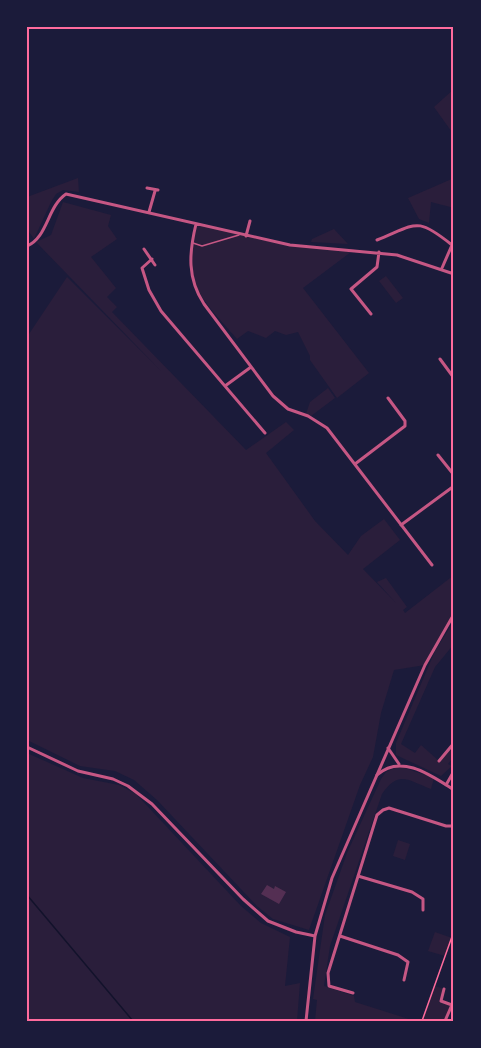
<svg xmlns="http://www.w3.org/2000/svg" width="481" height="1048" font-family="'Libre Baskerville',serif">
  <rect width="100%" height="100%" fill="#1b1b3a"/>
  <path fill="#2a1e3b" d="M454,89v46l-20,-28z
    M78,178l1,14 -16,-2 -7,4 -5,8 -17,37 -7,-10v-32z
    M454,178v30l-23,-6 -2,21 -10,-4 -11,-21z
    M63,202l48,13 -3,11 9,13 -26,18 25,31 -9,9 10,10 -5,5 134,138 40,-28 8,8 -28,23 49,68 33,34 13,-19 23,-17 16,21 -37,29 33,34 -19,-21 9,-4 21,29 -4,3 2,3 49,-38v39l-29,51 -31,5 -13,43 -8,44 -13,28 -51,145 -36,-11 -16,-13 -100,-106 -23,-20 -19,-9 -35,-5 -53,-26v-403l40,-60 95,95 -126,-130 15,-7z
    M196,224l94,21 65,4 -52,39 66,85 -32,25 -27,-38v-4l-12,-24 -12,3 -11,-4 -9,7 -18,-7 -11,8c-37,-43 -56,-55 -41,-115z
    M334,229l14,15 -37,-2 1,-3z
    M386,276l17,22 -7,5 -17,-22z
    M328,388l7,10 -24,18 -5,-2 4,-12z
    M454,621v23l-19,23 -34,77 14,9 6,-8 18,16 15,-18v13l-6,8 4,2 -11,10 -45,-21v-12l39,-92z
    M27,753l56,25 36,7 17,9 105,112 20,17 29,14 -5,49 15,-3 -3,38h-270z
    M399,766l35,12 -3,11c-24,-9 -32,-19 -49,5l-52,152 -6,40 30,10 1,6 60,19h-100l2,-21 -4,-1 12,-84 22,-62 34,-74 5,-7z
    M398,840l12,4 -5,16 -12,-4z
    M435,932l17,6 -7,18 -17,-5z
    M435,986l9,3 -3,11 11,5 -7,16h-23z"/>
  <g fill="none" stroke-linecap="round" stroke-linejoin="round">
    <path stroke="#12122b" stroke-width="1.5" d="M27,895l106,126"/>
  </g>
  <path fill="#542f53" d="M267,885l7,4 1,-3 11,6 -7,12 -18,-10z"/>
  <g fill="none" stroke-linecap="round" stroke-linejoin="round">
    <path stroke="#ff6b9d" stroke-width="1.5" d="M422,1021l32,-90"/>
    <path stroke="#c65784" stroke-width="1.5" d="M193,243l9,3 37,-11"/>
    <path stroke="#c65784" stroke-width="3" d="M147,188l11,2
      M149,212l6,-21
      M196,224c-7,29 -9,54 8,80l69,92 15,13 20,7 19,12 105,137
      M246,236l4,-15
      M377,240c40,-16 39,-24 75,5l2,-2
      M27,246c21,-9 20,-39 39,-52l224,51 107,10 57,19
      M144,249l11,16
      M152,259l-10,9 7,22 12,21 104,122
      M442,268l10,-23
      M371,314l-20,-25 26,-22 2,-15
      M440,359l14,19
      M225,386l26,-19
      M438,455l16,20
      M355,464l50,-38v-5l-17,-23
      M401,525l53,-39
      M388,748l11,16
      M439,761l15,-18
      M377,775c24,-22 55,1 77,15
      M446,785l8,-14
      M358,876l54,16 11,7v11
      M340,936l58,19 10,7 -4,18
      M444,989l-3,12 11,4
      M353,993l-24,-7 -1,-13 49,-158 6,-5 6,-2 57,18h8
      M445,1021l9,-21"/>
    <path stroke="#c65784" stroke-width="3" d="M27,747l51,24 35,8 15,7 24,18 91,95 25,22 28,11 19,4
      M306,1021l9,-85 17,-58 93,-213 29,-51"/>
  </g>
  <rect width="481" height="1048" fill="none" stroke="#1b1b3a" stroke-width="57"/>
  <rect x="28" y="28" width="424" height="992" fill="none" stroke="#ff6b9d" stroke-width="2"/>
</svg>
